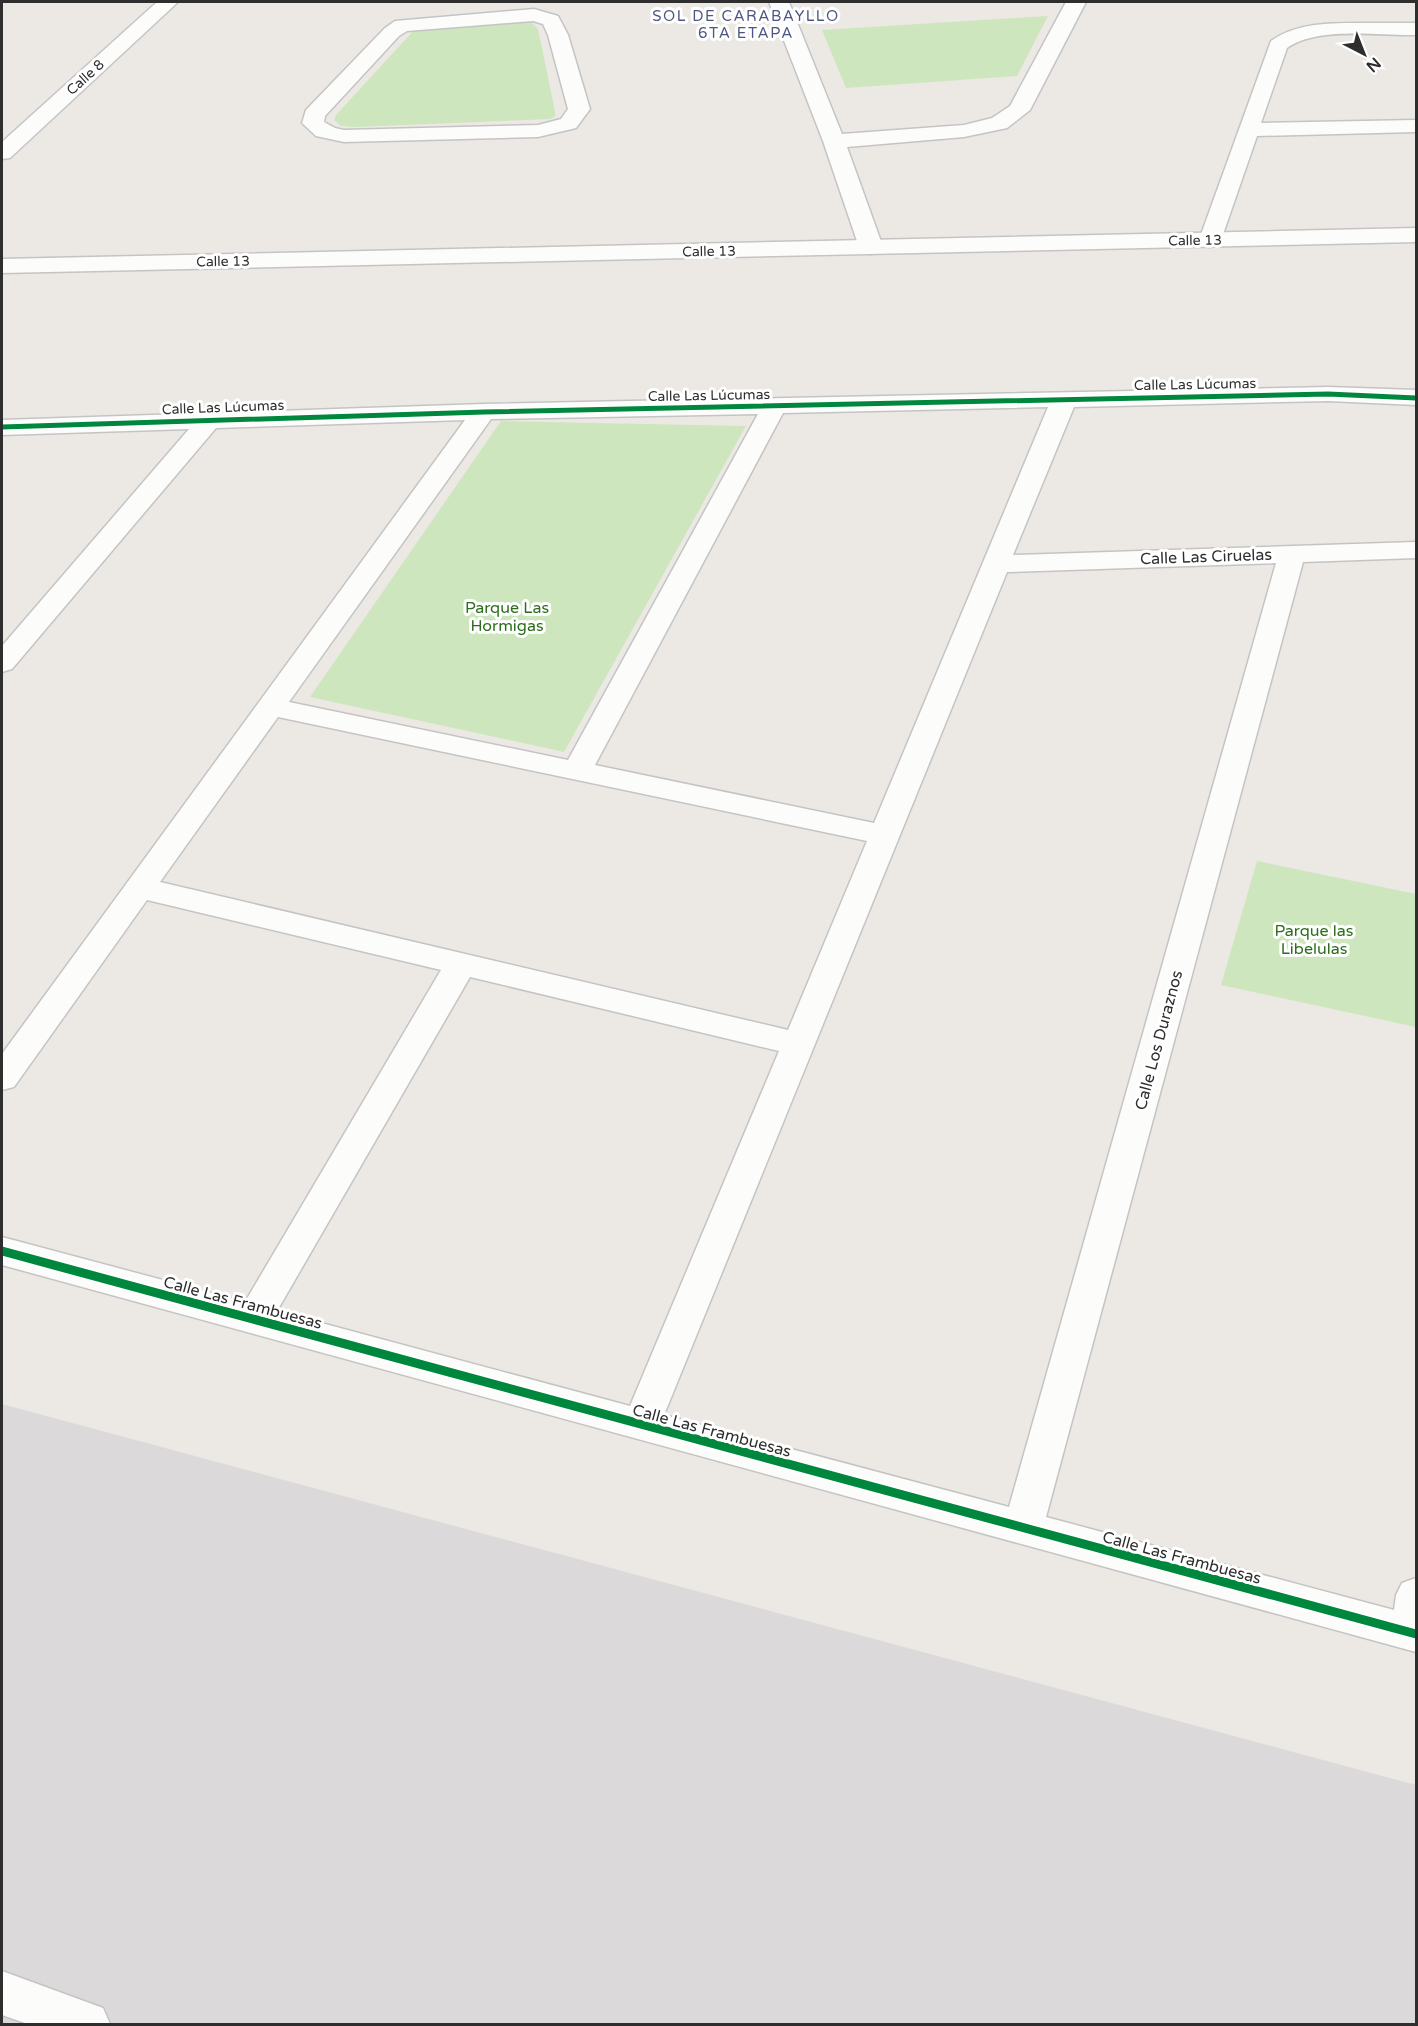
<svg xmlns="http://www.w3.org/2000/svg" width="1418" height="2026" font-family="'Varela Round',sans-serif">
  <rect width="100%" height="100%" fill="#ece8e4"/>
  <path fill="#dcd9db" d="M2,1404l1414,381v239h-1414z"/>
  <path fill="#cee6be" d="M1048,16l-31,60 -171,12 -24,-58z
    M516,22l16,1 6,6 17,82v5l-5,3 -196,8 -13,-1 -7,-6 2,-5 78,-85z
    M501,421l245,5 -182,326 -254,-55z
    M1257,861l159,33v133l-195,-42z"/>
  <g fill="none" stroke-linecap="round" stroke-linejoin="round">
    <defs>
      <path id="minor" d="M157,2h21l-168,156 -8,1v-17z
        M769,2h20l53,132 122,-9 28,-7 18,-12 56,-104h20l-56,108 -23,18 -43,9 -117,10 36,100 -4,5 -8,2 -8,-2 -4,-5 -36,-106z
        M534,9l24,7 10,19 22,74 -14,19 -38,9 -194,5 -28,-6 -14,-13 4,-13 79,-82 10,-7zM533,21l10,3 5,11 20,74 -7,10 -23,6 -194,5 -9,-2 -11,-6 1,-6 74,-80 8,-5z
        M1364,23h52v12c-36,1 -98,-9 -129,13l-26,75 155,-3v12l-159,4 -36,104 -3,5 -8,2 -8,-2 -3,-5 72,-199c26,-19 62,-18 93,-18z
        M1328,387l88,3v15l-88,-4 -254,6 -61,148 403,-13v16l-113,4 -257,955 348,93 2,-15 6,-12 14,-5v74l-1414,-387v-28l243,65 196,-332 -294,-70 -133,187 -12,3v-36l463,-634 -249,8 -204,241 -10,3v-26l187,-217 -187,6v-15l482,-16zM1048,407l-174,416 -279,-58 188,-352zM758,414l-190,346 -279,-58 202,-283zM1276,563l-267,944 -345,-92 343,-843zM278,717l589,124 -79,189 -628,-148zM470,977l309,74 -149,355 -353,-95z
        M2,1971l101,37 7,16h-82l-26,-9z"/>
      <path id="tertiary" d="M1416,228v14l-1414,31v-14z"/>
    </defs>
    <use href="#minor" stroke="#c5c4c5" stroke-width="3"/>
    <use href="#tertiary" stroke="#c5c4c5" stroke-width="3"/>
    <use href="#minor" fill="#fcfcfb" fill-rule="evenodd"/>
    <use href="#tertiary" fill="#fcfcfb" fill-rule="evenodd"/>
    <defs>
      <path id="cycleway-far1" d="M2,427l482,-15 844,-18 88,4"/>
      <path id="cycleway" d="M2,1251l1414,383"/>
    </defs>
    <use href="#cycleway-far1" stroke="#fff" stroke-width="8"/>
    <use href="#cycleway" stroke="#fff" stroke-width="13"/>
    <use href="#cycleway-far1" stroke="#00873e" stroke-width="5"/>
    <use href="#cycleway" stroke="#00873e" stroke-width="9"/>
  </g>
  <g text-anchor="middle" stroke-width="6" stroke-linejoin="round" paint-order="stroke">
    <g font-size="14" fill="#2e2e2e" stroke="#fff">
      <text transform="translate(85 77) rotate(-42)" y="5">Calle 8</text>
      <text transform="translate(1195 240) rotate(-1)" y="5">Calle 13</text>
      <text transform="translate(709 251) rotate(-1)" y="5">Calle 13</text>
      <text transform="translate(223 261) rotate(-1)" y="5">Calle 13</text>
      <text transform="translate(1195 384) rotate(-1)" y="5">Calle Las Lúcumas</text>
      <text transform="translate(709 395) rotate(-1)" y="5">Calle Las Lúcumas</text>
      <text transform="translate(223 407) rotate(-2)" y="5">Calle Las Lúcumas</text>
    </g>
    <g font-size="15" letter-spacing="1.5" fill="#4d5680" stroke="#fff">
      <text x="746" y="21">SOL DE CARABAYLLO<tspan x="746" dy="17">6TA ETAPA</tspan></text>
    </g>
    <g font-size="16" fill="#2e2e2e" stroke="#fff">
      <text transform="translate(1206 556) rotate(-2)" y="6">Calle Las Ciruelas</text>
      <text transform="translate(1158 1040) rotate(-75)" y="6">Calle Los Duraznos</text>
      <text transform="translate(243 1302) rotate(15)" y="6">Calle Las Frambuesas</text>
      <text transform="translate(712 1430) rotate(15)" y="6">Calle Las Frambuesas</text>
      <text transform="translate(1182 1557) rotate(15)" y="6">Calle Las Frambuesas</text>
    </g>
    <g font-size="16" fill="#2c6e1b" stroke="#fff">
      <text x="507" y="613">Parque Las<tspan x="507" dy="18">Hormigas</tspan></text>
      <text x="1314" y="936">Parque las<tspan x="1314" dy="18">Libelulas</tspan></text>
    </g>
  </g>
  <rect width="1418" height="2026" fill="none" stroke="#2e2e2e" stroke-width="6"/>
  <g transform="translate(1364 54) rotate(138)" stroke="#ffffff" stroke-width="4.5" paint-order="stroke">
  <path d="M0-4.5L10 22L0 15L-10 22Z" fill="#2e2e2e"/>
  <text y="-9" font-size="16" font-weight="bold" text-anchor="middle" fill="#2e2e2e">N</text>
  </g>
</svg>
